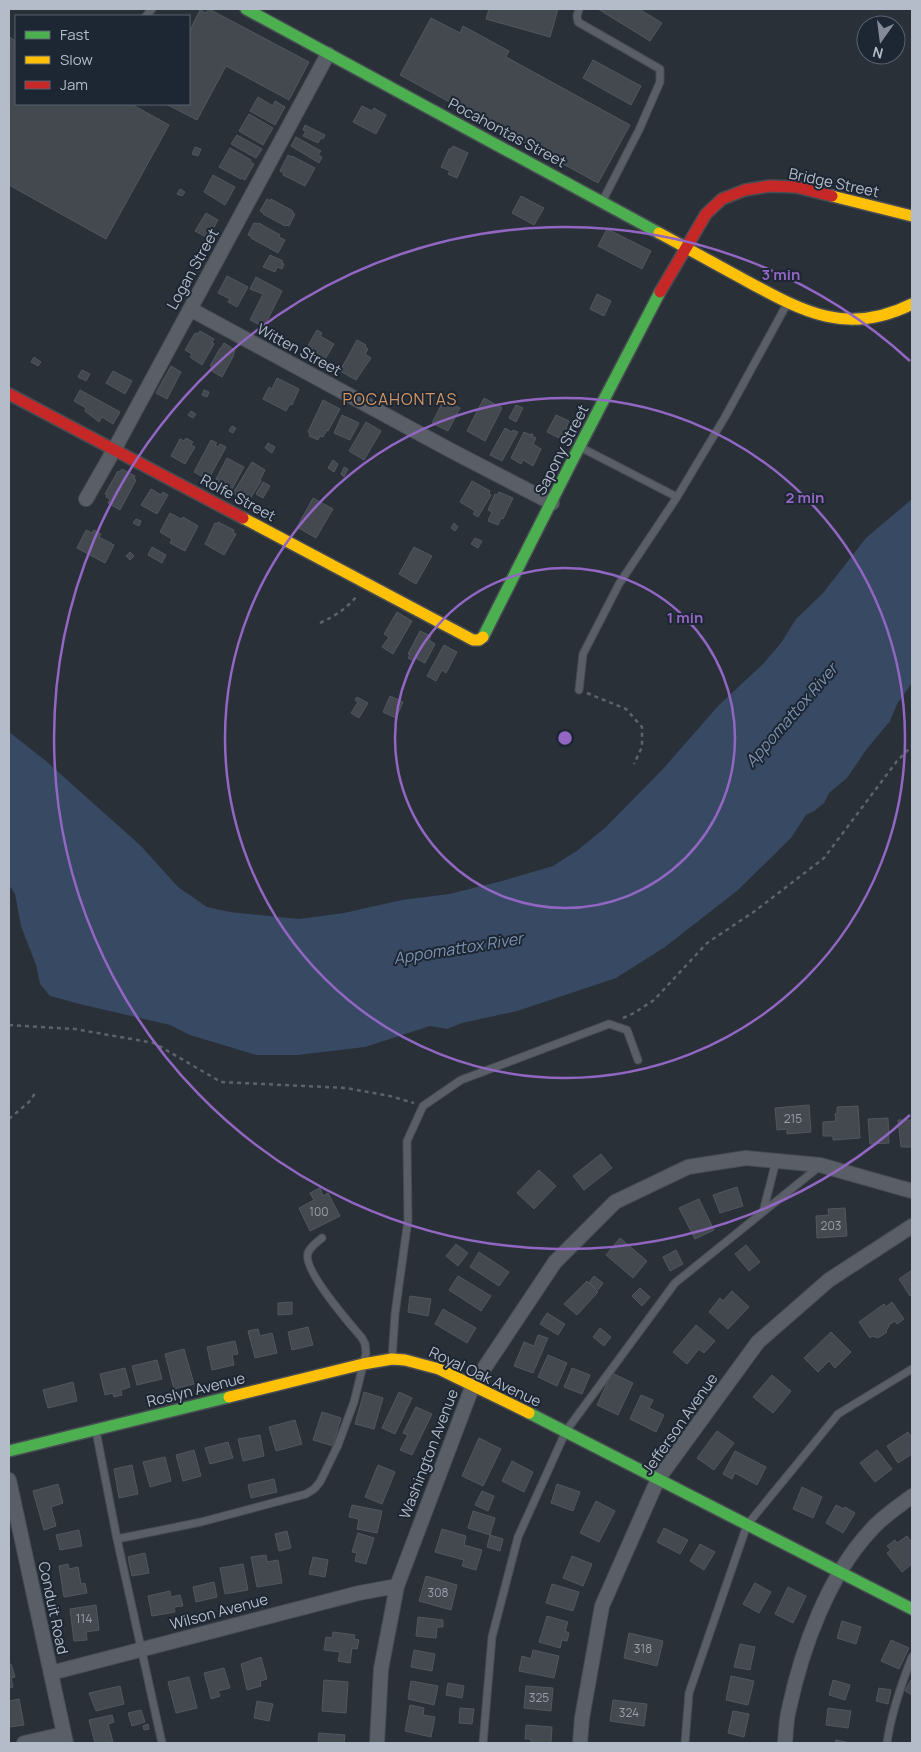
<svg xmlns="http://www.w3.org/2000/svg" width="921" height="1752" font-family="Manrope,sans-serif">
  <rect width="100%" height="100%" fill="#2a3038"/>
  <path fill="#384963" d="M912,499v184l-15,21 -7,17 -24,29 -19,28 -18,15 -5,10 -10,8 -8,4 -15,23 -53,52 -73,57 -49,31 -99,33 -55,12 -15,6 -17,-3 -65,21 -68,8h-41l-66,-20 -20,-10 -86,-20 -34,-9 -10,-12 -4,-19 -15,-39 -6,-32 -6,-9v-153l37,29 95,85 37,41 29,20 23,5 69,7 45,-6 58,-13 47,-6 53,-13 51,-15 25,-16 28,-23 56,-57 57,-65 44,-41 18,-21 15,-24 27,-26 43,-55z"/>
  <path fill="#444950" stroke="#52575f" d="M209,9l100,53 -20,38 -63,-34 -29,54 -31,-16h23v-72l11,-22 6,3z
    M489,9h69l-8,28 -64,-18z
    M598,9h41l23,14 -12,18z
    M431,18l29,15 3,-7 46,25 -3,6 124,68 -32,58 -198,-108z
    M9,37l7,4v63h115l38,21 -63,114 -97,-54z
    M593,60l48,26 -10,19 -48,-27z
    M258,97l15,9 2,-5 10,6 -10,18 -25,-14z
    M362,106l10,5 2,-3 12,7 -10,19 -23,-12z
    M249,114l24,14 -10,17 -24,-14z
    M305,125l20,10 -2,4 -2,-1 -3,5 -15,-7 3,-5 -3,-1z
    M237,135l25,14 -6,9 -25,-14z
    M296,137l25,14 -3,4 4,2 -3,6 -28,-17z
    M453,146l15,7 -11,25 -9,-4 2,-3 -9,-4 8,-18h2z
    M195,147l6,2 -3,7 -6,-2z
    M230,148l21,12 -1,2 4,2 -9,16 -4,-2v1l-22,-12z
    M288,155l4,2v-1l23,12 -10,18 -22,-11 1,-2 -4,-2z
    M213,175l22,12 -10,18 -21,-13z
    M180,189l5,3 -3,4 -5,-2z
    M521,196l23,12 -10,17 -22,-12z
    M267,199l3,2 1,-2 22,12 -1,1 3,2 -6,12 -3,-1 -1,1 -22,-12 1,-1 -4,-2z
    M206,213l12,7 -10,18 -13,-7z
    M254,223l4,1 1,-1 21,12 -1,2 6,3 -7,13 -27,-15v-2l-3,-1z
    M607,229l44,22 -9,18 -44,-23z
    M270,255l13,6 -1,2 2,1 -2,5 -5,-2 -2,5 -12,-5z
    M227,276l21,11 -11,20 -9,-5 2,-3 -12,-6z
    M256,277l26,14 -18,36 -14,-7 13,-26 -13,-5z
    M597,294l14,7 -7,15 -14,-7z
    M317,330l5,3 -2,3 14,8 -10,17 -19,-10z
    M200,331l14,8 -2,3 2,2 -12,21 -12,-8 2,-3 -7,-4 10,-17 2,1z
    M357,340l9,5 -1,2 3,2 -3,5 6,4 -15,22 -16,-9z
    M224,343l11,7 -2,5h1l-12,22 -12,-7 2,-3 -2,-1 10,-18h1z
    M34,357l7,5 -3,4 -7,-4z
    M171,366l10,6 -14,27 -11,-6z
    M82,370l8,4 -4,7 -8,-4z
    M113,371l19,10 -7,13 -19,-11z
    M277,378l22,11 -7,16 -2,-1 -4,7 -23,-12 6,-12 3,2z
    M80,390l40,22 -7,12 -11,-7 -3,5 -14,-11 1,-3 -12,-7z
    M204,390l5,2 -2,5 -5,-2z
    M484,398l18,10 -17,33 -18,-10z
    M323,400l17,9 -12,22 -1,-1 -4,7 -3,-1 -2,4 -9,-4 1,-3 -2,-1z
    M444,400l16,8 -12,23 -16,-8z
    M516,405l7,3 -7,14 -7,-4z
    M191,411l5,3 -3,4 -5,-3z
    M342,415l17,8 -9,17 -16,-7z
    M556,415l13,6 -3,7 3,1 -3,7 -1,-1 -4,4 -14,-7z
    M366,422l15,9 -17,29 -15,-9z
    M232,426l4,2 -3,5 -4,-2z
    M505,428l7,4 1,-2 5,2 -16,29 -12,-6z
    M524,432l7,3v-1h2l-1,2 4,2 -3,6 8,5 -8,17 -10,-6 -2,4 -10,-6z
    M186,438l7,4 -2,3 4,2 -10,17 -14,-8 9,-17 4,2z
    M211,440l6,3 -2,2 3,2 2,-3 6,3 -18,33 -14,-8z
    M268,443l7,4 -3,6 -7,-5z
    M227,458l17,9 -12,22 -10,-6 -2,3 -3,-2 2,-4 -3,-1z
    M333,460l5,4 -4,8 -6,-4z
    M252,462l13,8 -5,10 1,1 -13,21 -15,-9z
    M344,467l4,2 -4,8 -3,-3z
    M122,469l13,7 -1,3 2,1 -16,30 -12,-7 2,-4 -4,-2 1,-2 -2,-1 13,-23 2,1z
    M472,481l18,10 -1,3 2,1 -13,22 -5,-3 2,-3 -15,-9z
    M263,482l7,4 -7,12 -7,-4z
    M151,489l10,6 2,-3 5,3 -11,19 -16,-9z
    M499,492l14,6 -10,21 -2,-1 -3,7 -10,-4 4,-9 -4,-2 7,-16 2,1z
    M313,498l20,11 -17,29 -19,-11z
    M170,513l11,6 2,-2 15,9 -13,25 -15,-8 2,-4 -12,-7z
    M136,519l5,2 -2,5 -6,-3z
    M218,522l16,8 -1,3 3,1 -12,21 -19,-11 10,-21 2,1z
    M454,523l4,4 -3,4 -4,-3z
    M86,530l6,3 2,-3 7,4 -2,3 15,8 -9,18 -28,-15z
    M475,538l7,3 -4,7 -7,-4z
    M152,547l14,8 -4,8 -14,-8z
    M414,547l18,9 -16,28 -17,-10z
    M130,552l4,4 -4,4 -4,-4z
    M397,612l15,9 -19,33 -11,-7 7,-10 -5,-3z
    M420,631l11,5 -2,4 6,4 -10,19 -10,-5 -1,3 -6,-3 2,-3 -2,-1z
    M444,645l13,7 -11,21 -4,-3 -6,11 -9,-5z
    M390,696l13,6 -7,16 -13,-6z
    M357,697l11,6 -9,15 -8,-5 7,-11 -3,-2z
    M809,1105l2,27 -24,2v-5l-10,1 -2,-22z
    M858,1106l2,32 -27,2v-4h-10v-14l13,-1 -1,-7 2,-1v-6z
    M888,1118l1,25 -19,1 -2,-25z
    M898,1120h14v27h-11z
    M601,1154l11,14 -28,22 -11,-14z
    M539,1170l17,16 -22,23 -17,-16z
    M737,1187l6,19 -23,7 -7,-18z
    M320,1188l3,8 5,-3 12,23 -30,15 -11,-23 15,-8 -4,-7z
    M699,1199l15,31 -19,9 -16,-31z
    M845,1208l2,28 -30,2 -1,-22 13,-1 -1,-6z
    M620,1238l27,23 -14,17 -27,-23z
    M456,1244l12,9 -10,13 -12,-10z
    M746,1245l14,17 -11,9 -14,-17z
    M676,1250l7,14 -13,7 -7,-14z
    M479,1252l30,20 -10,14 -29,-19z
    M912,1270v24l-2,2 -11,-17z
    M458,1276l33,20 -10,15 -32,-21z
    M594,1276l9,7 -5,7 -9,-7z
    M587,1281l11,11 -21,23 -13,-11z
    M640,1288l10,9 -8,9 -10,-10z
    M732,1291l17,16 -21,22 -19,-17 11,-14 3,3z
    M410,1296l21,3 -3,17 -20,-4z
    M292,1302v12l-14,1v-12z
    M892,1302l12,17 -7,5 -2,-3 -5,3 -4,7 1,1 -9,6 -6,-2 -2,2 -11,-16 25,-18 2,3z
    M443,1309l33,19 -9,15 -32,-19z
    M547,1313l18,11 -7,11 -18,-11z
    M696,1325l19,16 -11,12 -5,-4 -12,15 -14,-12z
    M308,1327l5,18 -21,5 -4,-18z
    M600,1328l11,9 -7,9 -11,-9z
    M258,1329l2,7 12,-3 5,20 -22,5 -7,-27z
    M831,1332l20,20 -16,16 -6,-7 -11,11 -14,-14z
    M538,1335l10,3 -15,35 -19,-7 10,-24 10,4z
    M235,1341l3,13 -6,1 2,10 -22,5 -5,-23z
    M184,1349l10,35 -20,5 -9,-35z
    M548,1355l19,8 -10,23 -19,-9z
    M157,1360l5,19 -25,6 -5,-19z
    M125,1368l5,19 -9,3 1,5 -8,2 -1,-4 -8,2 -5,-21z
    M572,1368l18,7 -8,19 -18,-7z
    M612,1373l21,10 -15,32 -21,-10z
    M772,1375l19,16 -18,22 -20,-16z
    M73,1382l4,19 -29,7 -5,-18z
    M364,1392l19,6 -9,31 -19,-5z
    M399,1392l13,6 -17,36 -13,-6z
    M641,1395l12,5 -4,8 15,7 -8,17 -26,-13z
    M416,1407l16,7 -20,41 -12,-5 8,-15 -5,-2z
    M322,1412l19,6 -8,28 -20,-6z
    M295,1420l7,24 -26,7 -7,-24z
    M717,1431l17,12 -20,27 -17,-12z
    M908,1432l4,6v16l-14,9 -11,-17z
    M260,1435l4,21 -21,5 -5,-22z
    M479,1438l22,11 -18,37 -21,-10z
    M228,1442l5,16 -23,6 -5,-16z
    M194,1450l7,26 -18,5 -7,-26z
    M877,1450l15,19 -17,13 -15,-19z
    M735,1451l31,16 -9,18 -22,-12 -3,6 -9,-5z
    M165,1457l6,24 -21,6 -7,-25z
    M512,1461l21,11 -9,20 -22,-11z
    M132,1465l6,29 -19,4 -5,-29z
    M378,1465l17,7 -13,32 -17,-7z
    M274,1479l3,13 -26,6 -3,-13z
    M58,1484l5,19 -12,4 5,19 -12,4 -11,-39z
    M557,1484l23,8 -7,19 -22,-8z
    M802,1487l20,10 -9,21 -20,-9z
    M482,1491l12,5 -6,15 -13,-6z
    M596,1501l19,10 -16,31 -19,-9z
    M352,1505l30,6 -5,22 -20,-4 2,-10 -10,-2z
    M836,1505l8,4 1,-2 10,6 -12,20 -17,-10z
    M473,1511l22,7 -5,17 -22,-7z
    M664,1528l24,12 -8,14 -23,-12z
    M442,1529l24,7 -2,9 18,5 -6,20 -14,-4 2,-6 -29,-8z
    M79,1530l3,16 -22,4 -4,-15z
    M287,1531l4,17 -12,3 -4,-17z
    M358,1533l16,5 -8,26 -11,-3 2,-8 -5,-1z
    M490,1535l13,4 -3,12 -13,-4z
    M907,1536l5,7v21l-10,8 -15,-19 4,-3 -4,-4 8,-6 2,3z
    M700,1544l15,8 -11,18 -14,-9z
    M145,1553l4,20 -17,3 -4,-19z
    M266,1555l1,7 11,-2 4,23 -25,4 -6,-30z
    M572,1556l20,8 -9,22 -20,-8z
    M313,1557l15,3 -3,17 -16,-3z
    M68,1564l1,5 9,-2 3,17 4,-1 2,10 -23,4 -5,-31z
    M243,1564l5,26 -23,4 -5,-26z
    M426,1576l31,9 -6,25 -32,-9z
    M214,1582l3,15 -21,5 -3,-15z
    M755,1583l16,9 -12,21 -16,-9z
    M552,1584l27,8 -6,19 -27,-8z
    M788,1587l18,9 -13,27 -18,-9z
    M170,1591l1,6 9,-2 3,11 -9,1 1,5 -23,4 -4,-20z
    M96,1605l3,25 -13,2 1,8 -13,1 -4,-32z
    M547,1616l21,6 -3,9 4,2 -2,8 -5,-1 -2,8 -21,-6z
    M418,1617l25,3v7h-6l-1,11 -20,-2z
    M842,1621l19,6 -5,17 -19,-6z
    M333,1632l22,3 -1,4 5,1 -2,9 -5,-1 -2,15 -12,-2 2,-9 -16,-2 2,-13 6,1z
    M629,1633l34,8 -6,25 -33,-8z
    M891,1640l18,8 -10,21 -18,-8z
    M740,1644l15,3 -5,23 -16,-3z
    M414,1650l21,4 -3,17 -21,-4z
    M533,1650l26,6 -5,22 -35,-7 3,-15 9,3z
    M261,1657l6,22 -7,2 1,5 -14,4 -6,-26z
    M9,1664h2l4,13 -4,1 2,9 -4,1z
    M224,1668l6,20 -12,3 2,5 -9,3 -7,-26z
    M731,1676l23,5 -6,24 -22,-5z
    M189,1677l8,31 -21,5 -8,-31z
    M912,1678v17l-7,-4z
    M324,1680l24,2 -2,31 -24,-2z
    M833,1680l17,5 -5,15 -16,-5z
    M411,1681l27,5 -4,19 -26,-6z
    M448,1683l16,3 -2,12 -16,-3z
    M120,1686l4,18 -28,7 -7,-18z
    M526,1686l27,2 -2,23 -27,-3z
    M879,1688l12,2 -3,14 -12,-3z
    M19,1699l5,26 -15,2v-26z
    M613,1700l34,4 -3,22 -34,-5z
    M257,1701l16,3 -4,17 -15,-3z
    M410,1705l14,3 -1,7 12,2 -4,20 -26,-6z
    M460,1708l14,1 -2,15 -13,-1z
    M828,1708l23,3 -3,17 -22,-3z
    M141,1710l4,12 -13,4 -4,-13z
    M733,1711l16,3 -5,23 -16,-4z
    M112,1715l2,7 -6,2 5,18 -18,1 -6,-23z
    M148,1724l1,5 -5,1 -1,-4z
    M526,1725l26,2 -1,16h-20v-4h-6z
    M319,1733l26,2 -1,8h-26z
    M836,1740l14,3h-15z"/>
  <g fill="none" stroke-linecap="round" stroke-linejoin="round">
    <defs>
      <path id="lane" d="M579,9l-2,7 1,6 82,47v13l-21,48 -37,72
        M146,16l6,-7
        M580,447l97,50
        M579,690l4,-36 36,-70 58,-87 48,-80 62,-113
        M763,1212l13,-51
        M392,1359l3,-45 13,-94 -1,-79 16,-35 38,-26 148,-56 18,6 11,30
        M96,1431l21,108 45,204
        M117,1539l84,-17 105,-28 8,-5 6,-7 18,-37 16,-43 12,-49 -1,-9 -3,-6c-12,-14 -60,-69 -54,-85 2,-6 9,-11 14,-15
        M483,1743l9,-106 26,-100 48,-106 109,-148 145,-117
        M685,1743l4,-50 58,-168 91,-111 74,-45
        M887,1743c4,-30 14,-58 25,-86"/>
      <path id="street" d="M190,309l260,141 102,53
        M86,499l28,-49 214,-396
        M9,1480l57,263
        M51,1673l308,-80 38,-7
        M24,1743l40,-9
        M377,1743l4,-74 16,-83 76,-201 82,-123 60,-60 73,-35 58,-9 74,7 92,26
        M580,1743l2,-25 20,-112 56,-127 100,-137 71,-62 83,-54
        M785,1743c1,-11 1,-23 4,-34 13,-61 39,-133 82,-179 11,-13 27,-23 41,-34"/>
      <path id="fast" d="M246,9l413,224
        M483,637l90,-178 87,-167
        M529,1413l383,196
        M9,1451l220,-54"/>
      <path id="slow" d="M832,196l80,20
        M659,233c28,15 56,31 84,46 59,32 103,58 169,25
        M243,518l230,122h6l4,-3
        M229,1397l134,-33 29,-5 13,1 34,9 90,44"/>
      <path id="jam" d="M660,292l46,-78 16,-15 23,-9 25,-4 26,1 36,9
        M9,394l234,124"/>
    </defs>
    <use href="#lane" stroke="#484c53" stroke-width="9"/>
    <use href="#street" stroke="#484c53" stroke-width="16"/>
    <use href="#fast" stroke="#484c53" stroke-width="14"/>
    <use href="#slow" stroke="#484c53" stroke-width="14"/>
    <use href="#jam" stroke="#484c53" stroke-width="14"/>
    <path stroke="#5d636a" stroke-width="2.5" stroke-dasharray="4 4" stroke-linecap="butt" d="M320,623c15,-7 26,-14 37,-27
      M587,693l39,16 16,18v20l-8,17
      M623,1018l11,-5 20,-13 53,-57 48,-32 69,-53 73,-97 15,-15
      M9,1025l66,4 79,14 67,39 125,6 44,8 24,7
      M9,1119l20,-17 7,-10"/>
    <use href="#lane" stroke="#5a5e66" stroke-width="7"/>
    <use href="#street" stroke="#5a5e66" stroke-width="14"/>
    <use href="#fast" stroke="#4caf50" stroke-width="11"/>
    <use href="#slow" stroke="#ffc107" stroke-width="11"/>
    <use href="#jam" stroke="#c62828" stroke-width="11"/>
  </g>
  <g fill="none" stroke="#9266c3" stroke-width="2.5">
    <circle cx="565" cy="738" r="170"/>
    <circle cx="565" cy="738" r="340"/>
    <path d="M910 1115A511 511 0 1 1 910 361"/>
  </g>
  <g text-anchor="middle" stroke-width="4" stroke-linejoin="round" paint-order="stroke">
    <g font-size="12" fill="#989fab">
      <text x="793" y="1123">215</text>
      <text x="319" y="1216">100</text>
      <text x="831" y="1230">203</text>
      <text x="438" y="1597">308</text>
      <text x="84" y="1623">114</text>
      <text x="643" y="1653">318</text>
      <text x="539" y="1702">325</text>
      <text x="629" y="1717">324</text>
    </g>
    <g font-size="15" fill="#b4bcc9" stroke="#1d2633">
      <text transform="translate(507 133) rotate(28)" y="5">Pocahontas Street</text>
      <text transform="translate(834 183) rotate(12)" y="5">Bridge Street</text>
      <text transform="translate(193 269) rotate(-61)" y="5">Logan Street</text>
      <text transform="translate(299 350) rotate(28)" y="5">Witten Street</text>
      <text transform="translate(562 450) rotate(-63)" y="5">Sapony Street</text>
      <text transform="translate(238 498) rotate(28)" y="5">Rolfe Street</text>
      <text transform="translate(485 1377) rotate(25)" y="5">Royal Oak Avenue</text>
      <text transform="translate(196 1390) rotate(-14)" y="5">Roslyn Avenue</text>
      <text transform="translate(680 1424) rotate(-55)" y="5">Jefferson Avenue</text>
      <text transform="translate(429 1454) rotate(-69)" y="5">Washington Avenue</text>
      <text transform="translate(53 1608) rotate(78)" y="5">Conduit Road</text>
      <text transform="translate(219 1612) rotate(-15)" y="5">Wilson Avenue</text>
    </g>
    <g font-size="16" letter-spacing="1" fill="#d59563" stroke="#1d2633">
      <text x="400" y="405">POCAHONTAS</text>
    </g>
    <g font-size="16" font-style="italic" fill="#7c92b1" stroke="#1d2633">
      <text transform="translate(791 715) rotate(-49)" y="6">Appomattox River</text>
      <text transform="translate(458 948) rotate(-9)" y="6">Appomattox River</text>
    </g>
  </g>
  <circle cx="565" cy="738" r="8" fill="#9266c3" stroke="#1d2633" stroke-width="2.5"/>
  <g font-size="15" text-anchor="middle" font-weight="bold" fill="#9266c3" stroke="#1d2633" stroke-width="4" stroke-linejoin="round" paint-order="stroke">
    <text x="781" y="280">3 min</text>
    <text x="805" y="503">2 min</text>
    <text x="685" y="623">1 min</text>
  </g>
  <rect width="921" height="1752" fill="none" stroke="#b4bcc9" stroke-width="20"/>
  <rect x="15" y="15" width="175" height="90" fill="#1d2633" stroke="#59626f"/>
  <rect x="25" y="31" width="25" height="8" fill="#4caf50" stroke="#59626f"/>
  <text x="60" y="40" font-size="15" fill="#b4bcc9">Fast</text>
  <rect x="25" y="56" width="25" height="8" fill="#ffc107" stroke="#59626f"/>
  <text x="60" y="65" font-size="15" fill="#b4bcc9">Slow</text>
  <rect x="25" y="81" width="25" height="8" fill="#c62828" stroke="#59626f"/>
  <text x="60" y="90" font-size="15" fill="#b4bcc9">Jam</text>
  <g transform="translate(881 40) rotate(194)"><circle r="24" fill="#1d2633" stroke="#59626f"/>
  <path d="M0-4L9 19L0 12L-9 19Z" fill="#848b96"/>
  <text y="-8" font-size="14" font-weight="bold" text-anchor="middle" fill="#b4bcc9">N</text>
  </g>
</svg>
